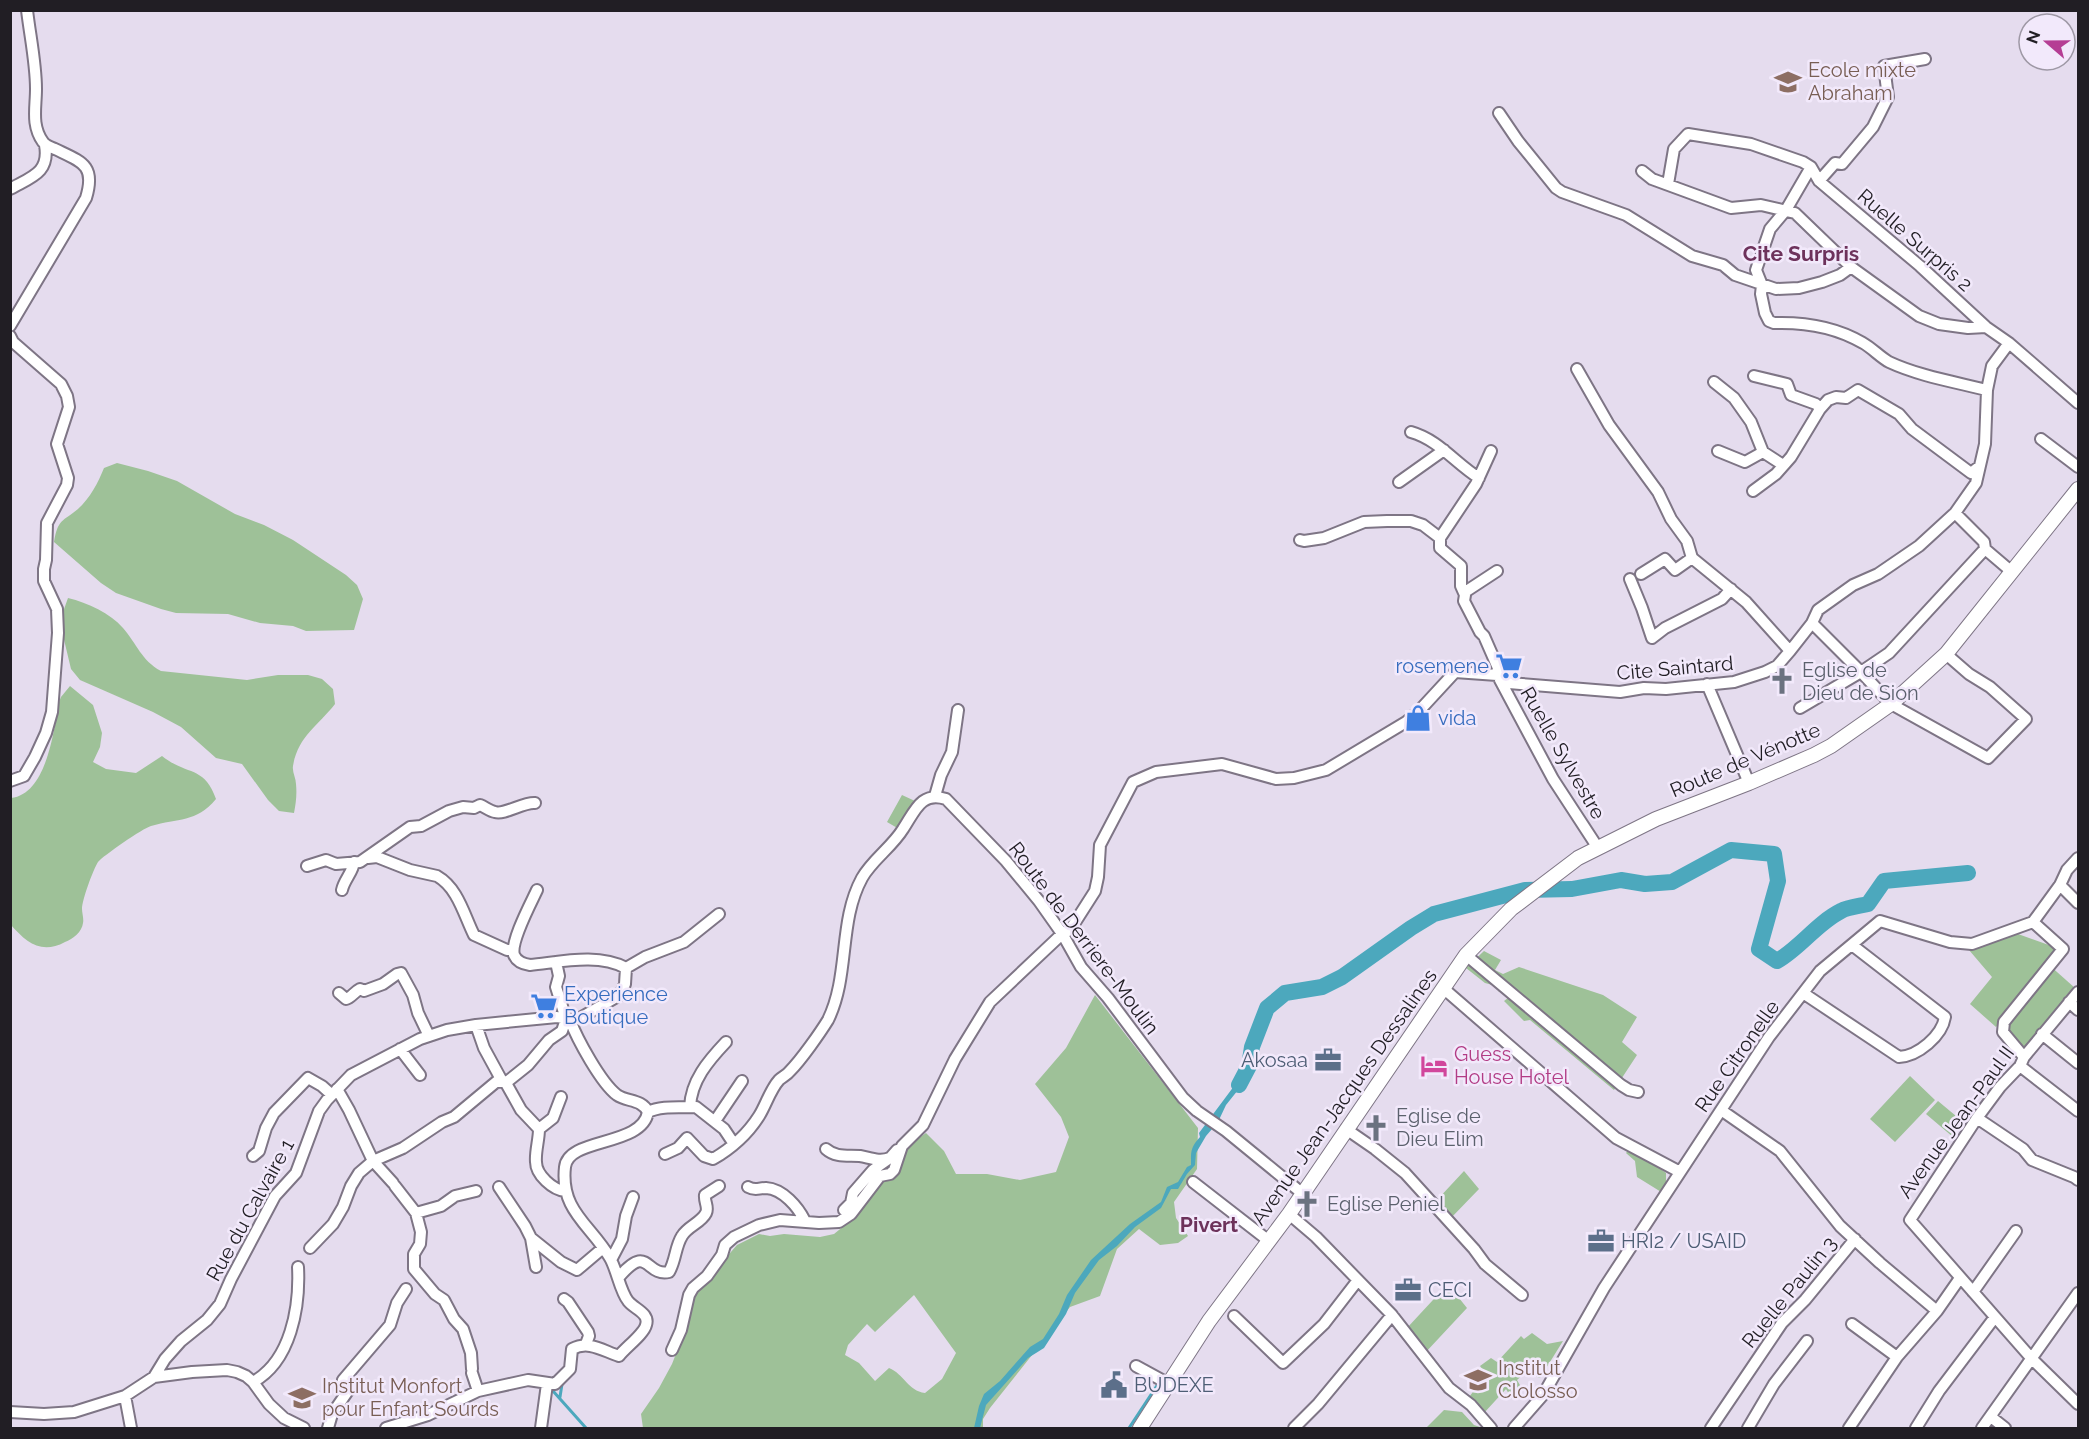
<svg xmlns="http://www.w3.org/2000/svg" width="2089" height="1439" font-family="Raleway,sans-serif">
  <rect width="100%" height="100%" fill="#e5dcee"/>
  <path fill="#9ec198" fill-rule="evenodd" d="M117,463l31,8 29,10 58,33 29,11 29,15 53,35 11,10 6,14 -9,31 -48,1 -13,-5 -33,-3 -32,-9 -52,-1 -15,-4 -45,-16 -15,-10 -47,-41c4,-23 8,-20 24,-33 12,-11 20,-26 26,-41z
    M68,598c20,5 42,15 55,30 14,16 18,32 38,43l86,9 31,-5h30l14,4 11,10 2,15c-17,22 -37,32 -42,62 -1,6 3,12 3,18 1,10 0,19 -2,29l-15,-2 -11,-11 -26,-36 -26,-6 -35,-31 -28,-15 -73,-32 -9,-11 -10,-42 2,-15z
    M70,686l23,19 9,28 -2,14 -7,15 13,7 30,4 26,-17c25,20 42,9 54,43 -20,24 -38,19 -65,27 -8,2 -48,30 -53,36 -5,8 -16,38 -16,47 0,4 2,10 1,14 -1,9 -10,16 -18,19 -24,13 -39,0 -54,-17v-127c28,-3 38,-43 43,-68 3,-10 2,-23 7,-33 3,-4 6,-7 9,-11z
    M902,795l13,6 -16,28 -12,-7z
    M2018,934l42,15 -12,15 27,24 -57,66 -19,-28 36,-46 -39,47 -26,-23 22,-27 -23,-27z
    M1484,951l17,9 -6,10 8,4 16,-7 84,28 34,22 -15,25 15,13 -23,35 -84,-70 -6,1 -20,-20 8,-6 -3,-4 -10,1 -3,-6 -11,-3 -19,-15z
    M1095,995l103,133 -1,41 -23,33 2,16 12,18 -10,7 -18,2 -21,-16 -22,20 -17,47 -30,11 -80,101 -7,11v9h-340l-2,-14 18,-26 13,-24 9,-23 10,-43 46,-53 22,-11 11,2 14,-2 36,3 14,-3 21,-17 23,-32 8,-4 12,-14 8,-20 20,-14 18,18 12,23h31l33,6 36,-8 13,-35 -8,-20 -26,-33 31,-36zM914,1295l42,58 -14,26 -17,14c-17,-2 -21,-19 -36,-25l-14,13 -16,-18 -14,-8 3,-10 19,-21 8,8z
    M1910,1076l25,24 -40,42 -25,-23z
    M1938,1101l24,20 -9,16 -27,-23z
    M1631,1147l35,26v22l-29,-18 -2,-16 -9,-8z
    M1464,1171l15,18 -29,30 -13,-19z
    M1445,1287l7,8 3,-2 12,15 -42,45 -18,-25z
    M1532,1333l15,11 16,-3 -23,37 -14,-6 -9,8 4,7 -9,12 -6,-10 -22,24 -17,-13 19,-26 -6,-8 11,-8 6,4 24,-26 3,3z
    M1444,1410l18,2 12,13 9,3h-57z"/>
  <path fill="#4ca8bd" d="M1249,1066v4l-7,15 -16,20 -8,17 -12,14 -10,17 -1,12 -8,9 -9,15h-7l-10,19 -26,19 -18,19 -18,14 -24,33 -9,21 -22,34 -16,10 -42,47 -6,23h-6l5,-22 5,-12 16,-13 30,-34 13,-8 16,-25 8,-19 24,-35 39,-36 31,-22 6,-15 11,-5 9,-15 4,-2c0,-13 -1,-17 9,-28l-1,-4z"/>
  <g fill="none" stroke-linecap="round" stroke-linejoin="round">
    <path stroke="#4ca8bd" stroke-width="3" d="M553,1391l33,37
      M560,1397l2,-13
      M1129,1428l29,-44"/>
    <path stroke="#4ca8bd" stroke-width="16" d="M1239,1085l10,-19 3,-19 15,-39 18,-15 37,-6 20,-10 69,-49 23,-14 91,-24 47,-1 49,-9 24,4 27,-2 59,-32 43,4 4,27 -19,68 18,12c23,-13 40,-38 64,-50 7,-4 19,-5 27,-7l16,-23 84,-8"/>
    <defs>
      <path id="minor" d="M1499,113l19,28 38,47 6,4 64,23 66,41 31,9 12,10 41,14 23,-1 23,-6 18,-7 11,-8
        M1811,167l-25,43 -16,19 -14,41 6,15 -1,9 4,19 4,8 5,2c31,-1 62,4 89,20 9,5 17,14 26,19 30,14 66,20 98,28
        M1642,171l10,8 79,29 30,-3 34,8 56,54 68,49 20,8 29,4 18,-1
        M1819,181l16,-18 7,1 31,-37 15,-30 -4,-31 41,-7
        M1668,184l6,-35 14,-15 63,10 52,18 8,5 8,14 101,85 66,61 23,16 69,60
        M10,189c21,-12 40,-16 35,-44
        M10,326l76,-128c10,-33 -4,-36 -31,-49 -5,-2 -9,-3 -12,-7 -12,-17 -7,-34 -7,-53 0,-26 -6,-53 -9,-79
        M10,336l3,6 48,42 6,12 2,11 -12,37 11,34 -1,7 -20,38 -1,37 -2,9v12l13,28 1,24 -6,79 -6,21 -11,24 -11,19 -14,5
        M1577,369l32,56 49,67 13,27 16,22 5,17 54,44 44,49
        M1754,376l33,8 4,11 25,9 4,5
        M1714,382l20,16 17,24 12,30 20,13
        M1411,432c28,8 44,31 68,46
        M2041,439l37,28
        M1718,451l27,11 18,-10
        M1399,482l45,-32
        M1753,491l23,-17 15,-17 29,-48 8,-9 8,-3 10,1 12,-8 41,24 13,15 59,44 9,-7
        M1955,513l21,-30 9,-39 2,-54 5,-24 17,-23
        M1440,538l36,-54 15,-33
        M1300,540l4,1 20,-3 40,-16 23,-1h24l12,4 17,13v10l21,18v20l4,9 -1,6 16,31 4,4 14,32 -1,7
        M1641,574l24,-15 10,11 17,-12
        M1630,579l12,29 10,30 13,-10 57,-29 9,-10
        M1465,592l32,-21
        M1812,623l49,49 30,32 97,54 38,-39 -36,-32 -21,-13 -23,-20
        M1500,680l53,99 45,69
        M1707,684l42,99
        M1504,685l5,-2 111,9 24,-4 22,1 68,-7 31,-10 12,-6 13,-15 22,-28 6,-13 35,-25 25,-11 41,-28 36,-33 29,29 1,7 27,23
        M1800,708l61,-36 28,-19 96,-104
        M935,796l6,-21 11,-23 6,-42
        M368,858l9,-1 33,13 27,6c21,12 27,39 37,59l33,15h6
        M307,866l19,-6 10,4 24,-2 50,-35 11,-1 28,-15 14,-4 11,1 6,-3c5,2 10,6 15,7 10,3 28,-10 40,-9
        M2060,885l18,18
        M342,890c2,-10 11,-18 12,-28
        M537,890c-6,13 -27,52 -23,65 3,7 9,9 16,10 31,-3 68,-12 96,3
        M1063,935l9,-8 23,-36 3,-14 2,-32 33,-63 23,-10 66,-8 54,15 18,-1 32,-8 80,-48 13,-11 36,-39 42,3
        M1466,955l155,130 8,5 9,2
        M626,968l19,-11 39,-15 35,-28
        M1443,988l173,150 64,34
        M2078,992l-54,65 -4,9 -20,21 -23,31 -67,102 122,139 46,45
        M339,993l7,6c5,-1 8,-7 14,-10l4,2 19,-7 14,-10 4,-1 12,22 5,18 11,23
        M1803,993l96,64c19,-1 43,-21 46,-40l-93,-72
        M2069,1002l9,8
        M570,1020c7,19 31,63 47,75 10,7 25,4 31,17
        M476,1025l8,23 18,33
        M2042,1034l36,29
        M400,1049l20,26
        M2024,1057l-21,-25 1,-10 59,-73 -30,-27
        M2020,1066l58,45
        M508,1081l-1,4 14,25 18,19c0,11 -4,23 -3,33 0,13 17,28 29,29
        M690,1107c1,-26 18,-46 36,-65
        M1721,1110l59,41 60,75 40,37 57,48
        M648,1112c14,-7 33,-4 48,-5l28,22 10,15
        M1977,1118l46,31 9,11 42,17 4,3
        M715,1121l27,-40
        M539,1129l14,-11 8,-21
        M1346,1129l29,20 30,24 69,76 11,15 37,31
        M826,1149c10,9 22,6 34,7 11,2 19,6 30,2
        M665,1154l13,-6 9,-10 17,18 9,3c19,-11 34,-24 46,-43 7,-11 11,-26 20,-36 3,-3 8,-5 11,-9 11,-11 30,-38 38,-51 22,-45 10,-98 34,-142 10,-18 30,-31 41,-49 12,-18 18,-38 43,-30l60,62 33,40 24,34 18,32 27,31 75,100 14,13 29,20 77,63
        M253,1156l6,-5 7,-23 8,-15 34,-35 14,8 10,9
        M1193,1182l76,59
        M393,1183l-20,-22 30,-13 39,-26 12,-5 42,-35 12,-1 20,-16 21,-25 13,-9 4,-12 -10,-32 3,-11 -3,-14
        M395,1186l21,27 5,19 -1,12 -6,10v15l21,25 9,6 10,19 9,10 8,24 1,16
        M499,1187l26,39 6,12 30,24 16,8 26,-22
        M748,1187c7,4 10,1 18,1 17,1 32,19 39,33
        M844,1210l7,-7 2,-10 20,-23 17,-12 7,-8
        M416,1213l25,-7 14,-10 21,-5
        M1289,1214l27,23 76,78 57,73 22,17 20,23
        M531,1238l5,29
        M310,1248l23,-24 10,-17 8,-21 8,-13 14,-12 -24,-51 -12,-21
        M611,1260l11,-21 4,-23 7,-19
        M619,1277c30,-35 26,0 50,-5 7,-12 6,-25 13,-36 6,-10 19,-13 24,-23 3,-6 -2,-11 -1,-18l14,-9
        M1973,1292l43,-61
        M564,1299l4,3 20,30 1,4 -3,8
        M1234,1316l49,47 41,-39 34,-44
        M1852,1324l45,33
        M672,1350l9,-20 8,-35 4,-7 14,-12 15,-21 3,-10 9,-8 25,-12 21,-5 39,3 20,-1 12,-8 29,-38 10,-2 4,-4 8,-24 21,-21 32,-66 35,-57 72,-68
        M1136,1366l33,18
        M472,1373l6,18
        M154,1377l11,-18 16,-18 26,-21 13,-16 11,-25 44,-83 21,-23 23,-62 8,-11 24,-25 69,-36 27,-9 29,-5 81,-8 13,3 10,-2 40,-23 5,-11 1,-16
        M253,1382c38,-21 47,-75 45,-115
        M125,1396l6,32
        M10,1412l34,2 30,-2 51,-16 29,-19 38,-5 35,-2 10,2 9,4 7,6 16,22 15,14 20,10
        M1991,1417l14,11
        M328,1428l4,-14 18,-26 -7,-8 47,-55 7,-22 9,-14
        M386,1428l42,-13 50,-24 50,-11 27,4 15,-15 2,-20c17,-9 31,2 47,7 6,-8 25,-22 27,-31 4,-12 -12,-16 -18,-24 -8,-10 -11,-31 -18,-43 -19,-33 -50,-47 -45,-91 3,-30 77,-20 83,-55
        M541,1428l6,-44
        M1294,1428l24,-24 74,-89
        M1514,1428l29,-33 61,-107 165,-251 51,-66 60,-50 70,21 22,2 61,-22 27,-37 7,-15 11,-12
        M1711,1428l71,-105 23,-23 50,-61
        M1748,1428l26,-44 33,-43
        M1849,1428l48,-71 40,-46 23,-33
        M1916,1428l23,-37 56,-74
        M1982,1428l96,-135"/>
      <path id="tertiary" d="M1140,1428l69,-107 80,-107 177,-259 45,-46 67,-51 78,-39 93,-36 65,-28 17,-9 60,-42 55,-50 132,-165"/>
    </defs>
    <use href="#minor" stroke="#7e7585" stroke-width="14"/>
    <use href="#tertiary" stroke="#7e7585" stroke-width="16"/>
    <use href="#minor" stroke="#fff" stroke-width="10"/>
    <use href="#tertiary" stroke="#fff" stroke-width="14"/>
  </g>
  <defs>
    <symbol id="school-bare" viewBox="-9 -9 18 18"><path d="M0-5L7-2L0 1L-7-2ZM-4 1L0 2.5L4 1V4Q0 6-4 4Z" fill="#8d6e63" stroke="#f2e9fb" stroke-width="2.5" paint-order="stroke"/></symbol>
    <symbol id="supermarket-bare" viewBox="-9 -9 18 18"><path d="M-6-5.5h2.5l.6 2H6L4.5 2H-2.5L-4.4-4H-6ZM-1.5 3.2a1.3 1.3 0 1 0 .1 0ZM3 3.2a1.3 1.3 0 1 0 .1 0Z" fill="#3f7fe0" stroke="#f2e9fb" stroke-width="2.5" paint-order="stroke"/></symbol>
    <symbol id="church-bare" viewBox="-9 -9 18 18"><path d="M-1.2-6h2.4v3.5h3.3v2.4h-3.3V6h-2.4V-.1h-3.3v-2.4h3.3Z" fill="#6b7280" stroke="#f2e9fb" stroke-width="2.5" paint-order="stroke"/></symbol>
    <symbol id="shop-bare" viewBox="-9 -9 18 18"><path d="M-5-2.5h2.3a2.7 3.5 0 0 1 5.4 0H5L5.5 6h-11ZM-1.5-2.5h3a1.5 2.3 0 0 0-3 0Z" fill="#3f7fe0" stroke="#f2e9fb" stroke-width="2.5" paint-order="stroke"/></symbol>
    <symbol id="office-bare" viewBox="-9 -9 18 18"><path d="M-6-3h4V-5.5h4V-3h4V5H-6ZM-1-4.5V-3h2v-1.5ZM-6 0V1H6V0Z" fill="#5c6f8a" stroke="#f2e9fb" stroke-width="2.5" paint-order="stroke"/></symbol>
    <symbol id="hotel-bare" viewBox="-9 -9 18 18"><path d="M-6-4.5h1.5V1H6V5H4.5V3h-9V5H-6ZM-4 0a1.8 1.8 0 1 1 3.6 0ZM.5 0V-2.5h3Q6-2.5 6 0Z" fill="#d1479c" stroke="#f2e9fb" stroke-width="2.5" paint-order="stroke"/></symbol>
    <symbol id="civic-bare" viewBox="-9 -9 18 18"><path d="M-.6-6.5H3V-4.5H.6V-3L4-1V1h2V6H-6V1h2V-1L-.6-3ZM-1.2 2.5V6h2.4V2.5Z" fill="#5c6f8a" stroke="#f2e9fb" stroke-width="2.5" paint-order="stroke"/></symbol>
  </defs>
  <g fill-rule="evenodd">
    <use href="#school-bare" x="1769" y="63" width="38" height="38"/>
    <use href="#supermarket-bare" x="1490" y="647" width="38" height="38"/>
    <use href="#church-bare" x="1763" y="662" width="38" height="38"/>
    <use href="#shop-bare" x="1399" y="699" width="38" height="38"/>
    <use href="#supermarket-bare" x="525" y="987" width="38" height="38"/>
    <use href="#office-bare" x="1309" y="1041" width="38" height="38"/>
    <use href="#hotel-bare" x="1415" y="1047" width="38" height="38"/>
    <use href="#church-bare" x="1357" y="1109" width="38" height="38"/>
    <use href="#church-bare" x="1288" y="1185" width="38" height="38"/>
    <use href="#office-bare" x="1582" y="1222" width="38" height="38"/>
    <use href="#office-bare" x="1389" y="1271" width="38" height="38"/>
    <use href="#school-bare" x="1459" y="1361" width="38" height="38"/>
    <use href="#civic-bare" x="1095" y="1366" width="38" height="38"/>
    <use href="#school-bare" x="283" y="1379" width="38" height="38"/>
  </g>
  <g text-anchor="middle" stroke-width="5" stroke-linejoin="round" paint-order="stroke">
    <g font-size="20" fill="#785e54" stroke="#f2e9fb" text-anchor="start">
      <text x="1808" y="77">Ecole mixte<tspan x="1808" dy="23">Abraham</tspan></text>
      <text x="1498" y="1375">Institut<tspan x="1498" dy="23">Clolosso</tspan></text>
      <text x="322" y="1393">Institut Monfort<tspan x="322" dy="23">pour Enfant Sourds</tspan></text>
    </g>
    <g font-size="20" fill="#211e24" stroke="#f2e9fb">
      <text transform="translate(1915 240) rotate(41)" y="7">Ruelle Surpris 2</text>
      <text transform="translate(1675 668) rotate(-5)" y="7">Cite Saintard</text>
      <text transform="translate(1563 753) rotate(60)" y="7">Ruelle Sylvestre</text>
      <text transform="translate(1745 760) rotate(-23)" y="7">Route de Vénotte</text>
      <text transform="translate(1084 938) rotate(53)" y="7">Route de Derriere-Moulin</text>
      <text transform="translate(1737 1056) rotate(-55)" y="7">Rue Citronelle</text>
      <text transform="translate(1344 1097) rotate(-55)" y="7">Avenue Jean-Jacques Dessalines</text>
      <text transform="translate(1956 1122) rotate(-54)" y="7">Avenue Jean-Paul II</text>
      <text transform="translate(250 1210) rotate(-61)" y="7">Rue du Calvaire 1</text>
      <text transform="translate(1789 1292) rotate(-51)" y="7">Ruelle Paulin 3</text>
    </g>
    <g font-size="20" fill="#366cbe" stroke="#f2e9fb" text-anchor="start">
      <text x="1489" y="673" text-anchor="end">rosemene</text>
      <text x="1438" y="725">vida</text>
      <text x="564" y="1001">Experience<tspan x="564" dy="23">Boutique</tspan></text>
    </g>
    <g font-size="20" fill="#5b616d" stroke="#f2e9fb" text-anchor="start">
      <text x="1802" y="677">Eglise de<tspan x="1802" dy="23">Dieu de Sion</tspan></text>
      <text x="1396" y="1123">Eglise de<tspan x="1396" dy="23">Dieu Elim</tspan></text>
      <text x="1327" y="1211">Eglise Peniel</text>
    </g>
    <g font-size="20" fill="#b23c85" stroke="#f2e9fb" text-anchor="start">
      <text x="1454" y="1061">Guess<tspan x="1454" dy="23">House Hotel</tspan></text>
    </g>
    <g font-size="20" fill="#4e5e75" stroke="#f2e9fb" text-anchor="start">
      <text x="1308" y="1067" text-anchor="end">Akosaa</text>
      <text x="1621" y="1248">HRI2 / USAID</text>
      <text x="1428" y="1297">CECI</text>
      <text x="1134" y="1392">BUDEXE</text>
    </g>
    <g font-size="21" font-weight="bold" fill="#6d325b" stroke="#f2e9fb">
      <text x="1801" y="261">Cite Surpris</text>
      <text x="1209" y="1232">Pivert</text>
    </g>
  </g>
  <rect width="2089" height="1439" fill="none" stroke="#211e24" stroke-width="24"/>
  <g transform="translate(2047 42) rotate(290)"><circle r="28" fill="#f2e9fb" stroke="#9e98a5" stroke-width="1.5"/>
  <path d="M0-4.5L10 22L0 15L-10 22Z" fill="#b53e94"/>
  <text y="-9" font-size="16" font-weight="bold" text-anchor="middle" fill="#211e24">N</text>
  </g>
</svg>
